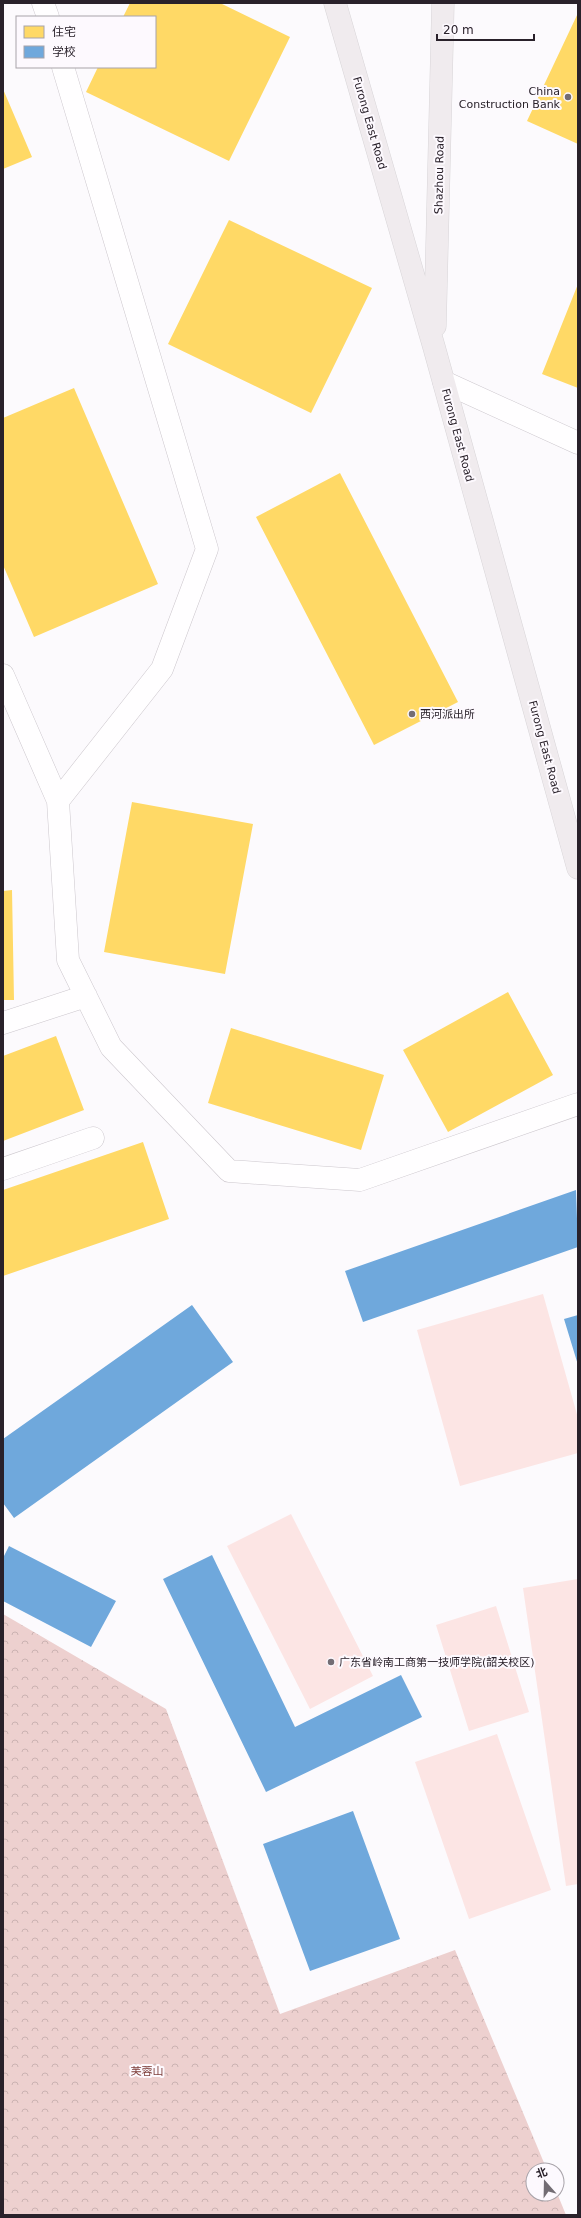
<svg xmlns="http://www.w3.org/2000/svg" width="581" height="2218" font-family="'DejaVu Sans','Noto Sans SC',sans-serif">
  <defs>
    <pattern id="forest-crowns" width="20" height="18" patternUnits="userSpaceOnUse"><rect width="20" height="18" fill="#edd0cf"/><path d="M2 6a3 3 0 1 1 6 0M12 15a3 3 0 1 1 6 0" fill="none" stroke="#cbb2b2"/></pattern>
  </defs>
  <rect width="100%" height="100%" fill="#fcfafd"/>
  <path fill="url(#forest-crowns)" d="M3,1614l163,95 114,305 175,-64 92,220h-14v24l24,-1 9,22h-563z"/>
  <path fill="#fce5e4" d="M543,1294l35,124v35l-118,33 -43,-156z
    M291,1514l82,162 -63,33 -83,-163z
    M578,1579v305l-12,2 -43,-298z
    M496,1606l33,106 -60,19 -33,-106z
    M497,1734l54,156 -82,29 -54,-157z"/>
  <path fill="#ffd966" d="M130,3h90l70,34 -61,124 -143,-69 12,-25h57v-50h-32z
    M578,13v131l-51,-23z
    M3,89l29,68 -29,12z
    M229,220l143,68 -61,125 -143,-69z
    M578,284v104l-36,-14z
    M74,388l84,196 -124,53 -31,-72v-147z
    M340,473l118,229 -84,43 -118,-228z
    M132,802l121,22 -28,150 -121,-22z
    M12,890l2,110h-11v-109z
    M508,992l45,83 -105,57 -45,-82z
    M231,1028l153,47 -23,75 -153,-47z
    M56,1036l28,74 -81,31v-85z
    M143,1142l26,77 -166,57v-86z"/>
  <path fill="#6fa8dc" d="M576,1190l2,57 -215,75 -18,-51z
    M192,1305l41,57 -219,156 -11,-15v-64z
    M578,1315v50l-14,-46z
    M9,1546l107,55 -25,46 -88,-46v-43z
    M212,1555l83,172 106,-52 21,42 -156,75 -103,-213z
    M353,1811l47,128 -90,32 -47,-127z"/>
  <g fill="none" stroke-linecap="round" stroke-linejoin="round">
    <defs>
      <path id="minor" d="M43,3l5,14
        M63,67l144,482 -45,120 -104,132 10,159 43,87 118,124 131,9 218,-76
        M444,382l134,61
        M3,675l55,126
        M3,1023l83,-27
        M3,1169l90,-31"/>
      <path id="major" d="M335,3l99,344 144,521
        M435,326l8,-323"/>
    </defs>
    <use href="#minor" stroke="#ccc7cd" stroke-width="23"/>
    <use href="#major" stroke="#d8d5d8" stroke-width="23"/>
    <use href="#minor" stroke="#fffeff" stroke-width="22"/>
    <use href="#major" stroke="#f0ebee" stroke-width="22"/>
  </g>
  <g fill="#736d74" stroke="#fdf9fe" stroke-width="1.5">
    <circle cx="568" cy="97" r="4"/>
    <circle cx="412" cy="714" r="4"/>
    <circle cx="331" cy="1662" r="4"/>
  </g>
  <g text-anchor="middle" stroke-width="4" stroke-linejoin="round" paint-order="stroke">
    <g font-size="11" fill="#29212a" stroke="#fdf9fe" text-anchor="start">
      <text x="560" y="95" text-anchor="end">China<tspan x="560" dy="13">Construction Bank</tspan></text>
      <text x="420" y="718">西河派出所</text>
      <text x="339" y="1666">广东省岭南工商第一技师学院(韶关校区)</text>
    </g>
    <g font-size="11" fill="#29212a" stroke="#fdf9fe">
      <text transform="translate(370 123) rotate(74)" y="4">Furong East Road</text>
      <text transform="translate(439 175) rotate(-89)" y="4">Shazhou Road</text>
      <text transform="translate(458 435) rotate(75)" y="4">Furong East Road</text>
      <text transform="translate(545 747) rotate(75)" y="4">Furong East Road</text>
    </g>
    <g font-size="11" fill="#7e3e3a" stroke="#fdf9fe">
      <text x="147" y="2075">芙蓉山</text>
    </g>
  </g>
  <rect width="581" height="2218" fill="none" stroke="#29212a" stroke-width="8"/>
  <rect x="16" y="16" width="140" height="52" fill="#fdf9fe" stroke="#a8a3a9"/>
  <rect x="24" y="26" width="20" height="12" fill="#ffd966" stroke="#a8a3a9"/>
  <text x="52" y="36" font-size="12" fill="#29212a">住宅</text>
  <rect x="24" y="46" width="20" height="12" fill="#6fa8dc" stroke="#a8a3a9"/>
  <text x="52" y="56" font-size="12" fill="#29212a">学校</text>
  <g transform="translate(545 2182) rotate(340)"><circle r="19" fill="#fdf9fe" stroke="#a8a3a9"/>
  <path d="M0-3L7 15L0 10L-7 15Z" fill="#736d74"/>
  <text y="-6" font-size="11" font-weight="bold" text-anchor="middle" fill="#29212a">北</text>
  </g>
  <path d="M437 34v6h97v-6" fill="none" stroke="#29212a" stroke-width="2"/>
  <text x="443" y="34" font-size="12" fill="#29212a" stroke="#fdf9fe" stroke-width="3" paint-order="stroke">20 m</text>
</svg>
